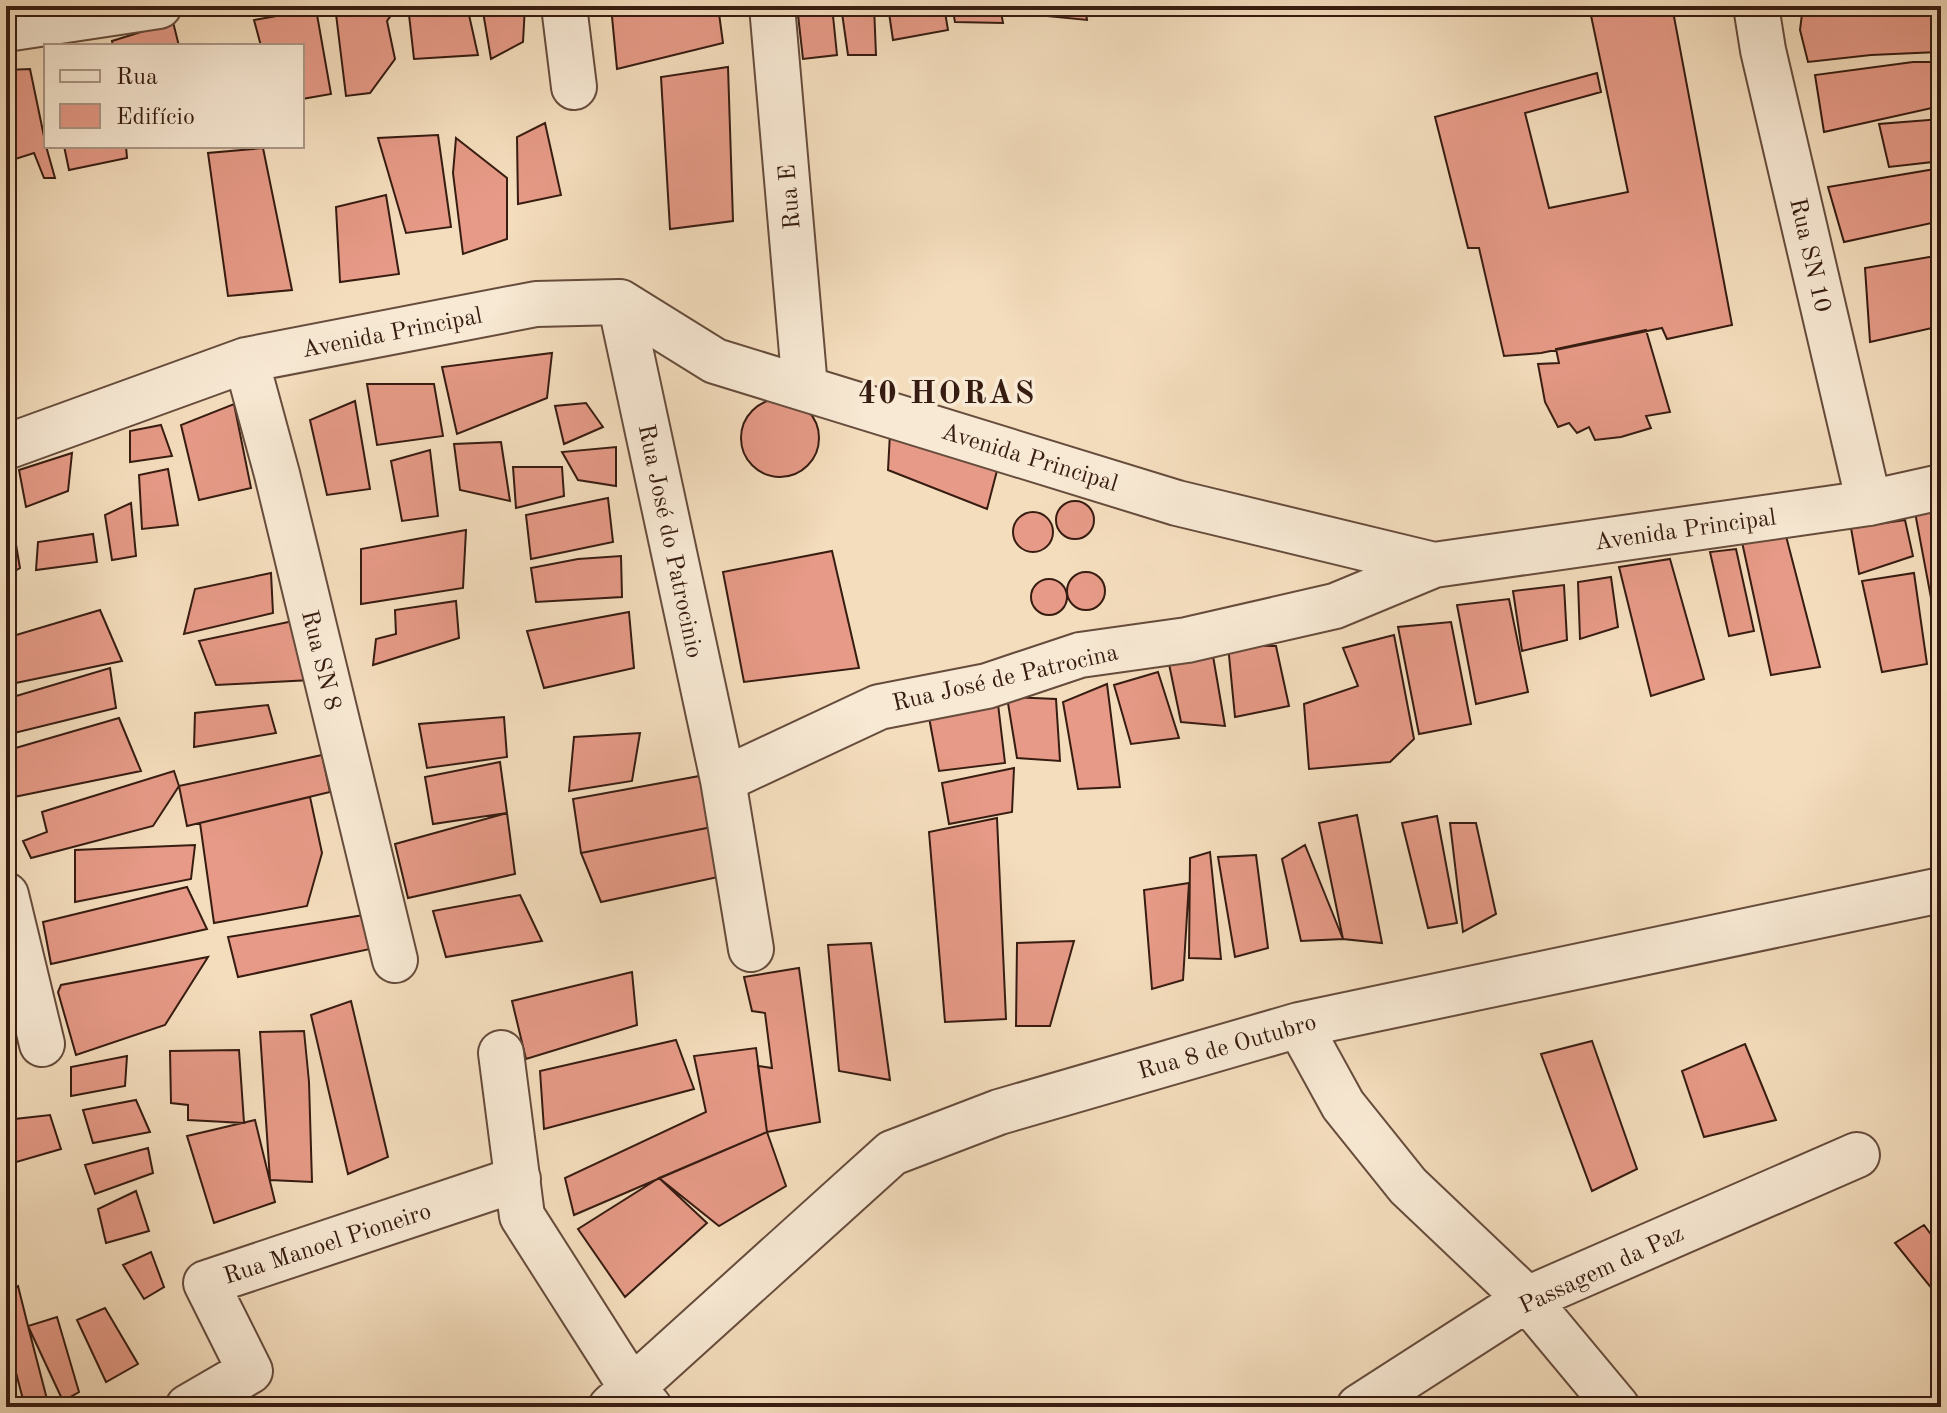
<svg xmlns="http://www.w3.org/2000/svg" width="1947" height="1413" font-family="'Old Standard TT',serif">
  <rect width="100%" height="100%" fill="#f4ddbd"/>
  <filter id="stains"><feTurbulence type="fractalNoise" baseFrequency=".0025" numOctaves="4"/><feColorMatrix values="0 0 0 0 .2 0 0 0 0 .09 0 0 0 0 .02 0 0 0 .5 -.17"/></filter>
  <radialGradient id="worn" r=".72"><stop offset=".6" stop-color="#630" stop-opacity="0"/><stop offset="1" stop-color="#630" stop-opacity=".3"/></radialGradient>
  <path fill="#e69a87" stroke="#371c11" stroke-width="2" d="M342,6h51l-1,8 -5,7 8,38 -25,34 -24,3 -10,-82z
    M408,6h59l11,49 -64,4z
    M482,6h43l-2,36 -32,17z
    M611,6h107l5,37 -106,26z
    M797,6h35l5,49 -34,4z
    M841,6h33l2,49h-28z
    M888,6h56l4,24 -55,10z
    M952,6h48l3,17 -48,-1z
    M1007,6h78l2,14 -80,-8z
    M1589,6h83l60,319 -65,14 -5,-11 -121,25 -37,3 -25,-108h-11l-33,-131 162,-44 4,19 -76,21 24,95 79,-16z
    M1845,6h91l2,46 -67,3 -63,7 -8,-32 2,-16z
    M316,9l15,85 -29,5v-53h-41l-7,-26z
    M173,22l6,24h-66l-1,-5z
    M1913,62h28v44l-117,26 -9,-57z
    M728,67l5,154 -63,8 -9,-152z
    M30,69l16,77 9,32h-11l-10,-25 -28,9v-92z
    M1941,119v42l-52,6 -10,-43z
    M545,123l16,72 -43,9 -1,-67z
    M438,135l13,92 -45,6 -28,-95z
    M456,138l51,40v61l-44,15 -10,-81z
    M64,146h62l1,12 -58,12z
    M263,148l29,142 -64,6 -20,-143z
    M1941,168v53l-97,21 -16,-55z
    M386,195l13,79 -59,8 -4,-75z
    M1941,255v71l-71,16 -5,-74z
    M1646,330l24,82 -24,4 5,12 -30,9 -26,3 -6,-13 -12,6 -8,-10 -11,4 -13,-25 -7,-38 21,-1 -3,-14z
    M552,353l-5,45 -90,36 -15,-67z
    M367,384h67l9,52 -66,9z
    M741 438a39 39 0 1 1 78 0a39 39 0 1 1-78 0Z
    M355,401l15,88 -43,6 -17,-75z
    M586,403l17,24 -39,17 -9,-38z
    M234,404l17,84 -52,12 -18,-75z
    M161,425l11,31 -42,6v-31z
    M890,433l109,30 -12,46 -99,-39z
    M501,442l9,59 -50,-11 -6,-46z
    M616,447v39l-38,-6 -16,-28z
    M430,450l8,66 -36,5 -11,-60z
    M72,453l-4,38 -42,16 -7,-37z
    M513,467h49l2,29 -48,12z
    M168,469l10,56 -36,4 -3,-54z
    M6,486l14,82 -14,8z
    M608,498l5,44 -82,17 -5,-44z
    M1941,499v130l-4,1 -23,-123z
    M1056 520a19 19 0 1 1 38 0a19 19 0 1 1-38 0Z
    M131,503l5,53 -24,4 -7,-45z
    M1013 532a20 20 0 1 1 40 0a20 20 0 1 1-40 0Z
    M1905,520l8,36 -54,18 -8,-46z
    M466,530l-3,58 -102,16v-55z
    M93,534l4,28 -61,8 2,-28z
    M1786,536l34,131 -49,8 -29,-133z
    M1736,549l18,82 -25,5 -19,-84z
    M832,551l27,117 -115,14 -21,-110z
    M621,556l1,41 -86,5 -5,-34 47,-9z
    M1670,559l34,120 -53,17 -32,-129z
    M1067 591a19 19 0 1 1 38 0a19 19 0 1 1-38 0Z
    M271,573l2,40 -89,21 11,-45z
    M1914,573l13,91 -45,8 -20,-91z
    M1611,577l7,50 -38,12 -2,-57z
    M1031 597a18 18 0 1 1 36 0a18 18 0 1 1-36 0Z
    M1564,585l3,55 -45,11 -9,-60z
    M1509,599l19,93 -52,12 -19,-99z
    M456,601l3,37 -86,27 3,-26 20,-5 -1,-24z
    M100,610l22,51 -116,24v-47z
    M629,612l5,56 -90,20 -17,-57z
    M298,620l13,60 -95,5 -17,-44z
    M1451,622l20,102 -52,10 -21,-107z
    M1394,635l20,104 -24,23 -81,7 -5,-65 54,-18 -15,-38z
    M1228,645l48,1 13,60 -54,11z
    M1213,656l12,70 -44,-4 -12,-58z
    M110,668l6,40 -110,27v-36z
    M1158,672l21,66 -48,6 -17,-59z
    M1107,684l13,103 -42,2 -15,-87z
    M1007,697l49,2 4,62 -43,-3z
    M998,704l7,59 -66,8 -11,-59z
    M268,705l8,28 -82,14 1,-34z
    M504,717l3,40 -80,11 -8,-44z
    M119,718l22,53 -127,26 -2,-48z
    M640,733l-8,48 -63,10 5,-54z
    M322,755l8,37 -143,34 -8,-40z
    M500,762l7,51 -74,11 -8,-47z
    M1014,768l-2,44 -63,12 -7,-41z
    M174,771l5,15 -26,40 -122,32 -8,-17 24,-9 -5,-20z
    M705,775l7,52 -131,26 -8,-54z
    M310,797l12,56 -15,53 -93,17 -14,-100z
    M507,813l8,61 -107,24 -13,-54z
    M1357,815l25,128 -39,-4 -24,-116z
    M1437,816l20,107 -29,5 -26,-105z
    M997,818l9,201 -61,3 -16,-190z
    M1450,823h26l20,91 -33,18z
    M712,827l6,50 -117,25 -20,-49z
    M195,845l-4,34 -116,23v-52z
    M1305,845l38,94 -42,2 -19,-82z
    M1210,852l11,107 -32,-1 1,-100z
    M1256,855l12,93 -33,9 -17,-100z
    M1189,883l-6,97 -31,9 -8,-99z
    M187,887l20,42 -156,35 -8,-42z
    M520,895l22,46 -96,16 -13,-46z
    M370,914v35l-132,28 -10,-40z
    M1074,941l-24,85h-34l1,-83z
    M871,943l19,137 -51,-9 -11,-126z
    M208,957l-43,68 -89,30 -18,-63 3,-7z
    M799,968l21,154 -53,10 -9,-66 14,2 -7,-55 -13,-2 -8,-34z
    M632,972l5,53 -111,34 -14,-58z
    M351,1001l37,156 -40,17 -37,-159z
    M304,1031l5,51 3,100 -42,-2 -10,-148z
    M676,1040l18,49 -150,40 -4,-58z
    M1592,1041l45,128 -45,22 -51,-137z
    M1745,1044l31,76 -72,17 -22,-66z
    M756,1048l11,84 -193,83 -9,-37 141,-66 -12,-56z
    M239,1050l5,73 -56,-3v-15l-17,-2 -1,-52z
    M127,1056l-2,30 -54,10v-29z
    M136,1100l14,32 -57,11 -10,-33z
    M50,1115l11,34 -55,16v-45z
    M255,1120l20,82 -61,21 -27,-87z
    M767,1132l19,54 -67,40 -60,-48z
    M148,1148l5,25 -58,21 -10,-29z
    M659,1178l48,45 -82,74 -47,-68z
    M136,1191l13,40 -43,12 -8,-34z
    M1924,1225l17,23v52l-46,-57z
    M151,1252l13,35 -20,12 -21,-34z
    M18,1286l10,40 21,81h-24l-19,-72v-41z
    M105,1308l33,56 -32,18 -29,-62z
    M57,1317l22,75 -16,9 -35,-75z"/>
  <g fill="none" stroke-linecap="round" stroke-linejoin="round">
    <defs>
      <path id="minor" d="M564,6l10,81
        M772,6l33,382
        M1756,6l7,44 106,453
        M6,29l153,-23
        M620,302l103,478 28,169
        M246,360l31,114 118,486
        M6,447l240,-87 290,-56 84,-2 95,59 462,142 257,62 435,-62 72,-16
        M723,780l156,-73 108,-21 93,-31 107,-15 148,-34 99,-41
        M6,895l36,149
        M1299,1025l44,80 65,81 119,113 90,108
        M501,1053l21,163 109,171 18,20
        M188,1407l62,-36 -44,-88 312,-104
        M611,1407l281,-254 107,-41 300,-87 642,-135
        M1359,1407l168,-108 330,-144"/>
    </defs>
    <use href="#minor" stroke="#664c3c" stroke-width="48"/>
    <use href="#minor" stroke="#f8e9d4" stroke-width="44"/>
  </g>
  <g text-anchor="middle" stroke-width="7" stroke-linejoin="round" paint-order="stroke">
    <g font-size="24" fill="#371c11" stroke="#f8e9d4">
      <text transform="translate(789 197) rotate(-95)" y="8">Rua E</text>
      <text transform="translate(1811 255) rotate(77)" y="8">Rua SN 10</text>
      <text transform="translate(392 332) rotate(-11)" y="8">Avenida Principal</text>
      <text transform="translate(1030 457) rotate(17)" y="8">Avenida Principal</text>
      <text transform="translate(1685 529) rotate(-8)" y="8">Avenida Principal</text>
      <text transform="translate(671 541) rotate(78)" y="8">Rua José do Patrocinio</text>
      <text transform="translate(322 660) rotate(76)" y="8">Rua SN 8</text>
      <text transform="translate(1005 677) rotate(-13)" y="8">Rua José de Patrocina</text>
      <text transform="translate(1227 1046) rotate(-16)" y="8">Rua 8 de Outubro</text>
      <text transform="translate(327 1243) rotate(-18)" y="8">Rua Manoel Pioneiro</text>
      <text transform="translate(1601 1269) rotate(-25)" y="8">Passagem da Paz</text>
    </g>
    <g font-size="32" font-weight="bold" letter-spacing="2" fill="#371c11" stroke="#f8e9d4">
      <text x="947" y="403">40 HORAS</text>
    </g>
  </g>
  <rect width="1947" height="1413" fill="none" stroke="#f4ddbd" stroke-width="32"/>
  <rect x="8" y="8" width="1931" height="1397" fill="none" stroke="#371c11" stroke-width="4"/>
  <rect x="16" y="16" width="1915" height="1381" fill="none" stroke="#371c11" stroke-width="2"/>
  <rect x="44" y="44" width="260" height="104" fill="#f8e9d4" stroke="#ab9786" stroke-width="2"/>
  <rect x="60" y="70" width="40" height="12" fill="#f8e9d4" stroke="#ab9786" stroke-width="2"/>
  <text x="116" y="84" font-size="24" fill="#371c11">Rua</text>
  <rect x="60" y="104" width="40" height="24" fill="#e69a87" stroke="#ab9786" stroke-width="2"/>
  <text x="116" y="124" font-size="24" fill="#371c11">Edifício</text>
  <rect width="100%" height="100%" filter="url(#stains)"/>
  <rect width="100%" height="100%" fill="url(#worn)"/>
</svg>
